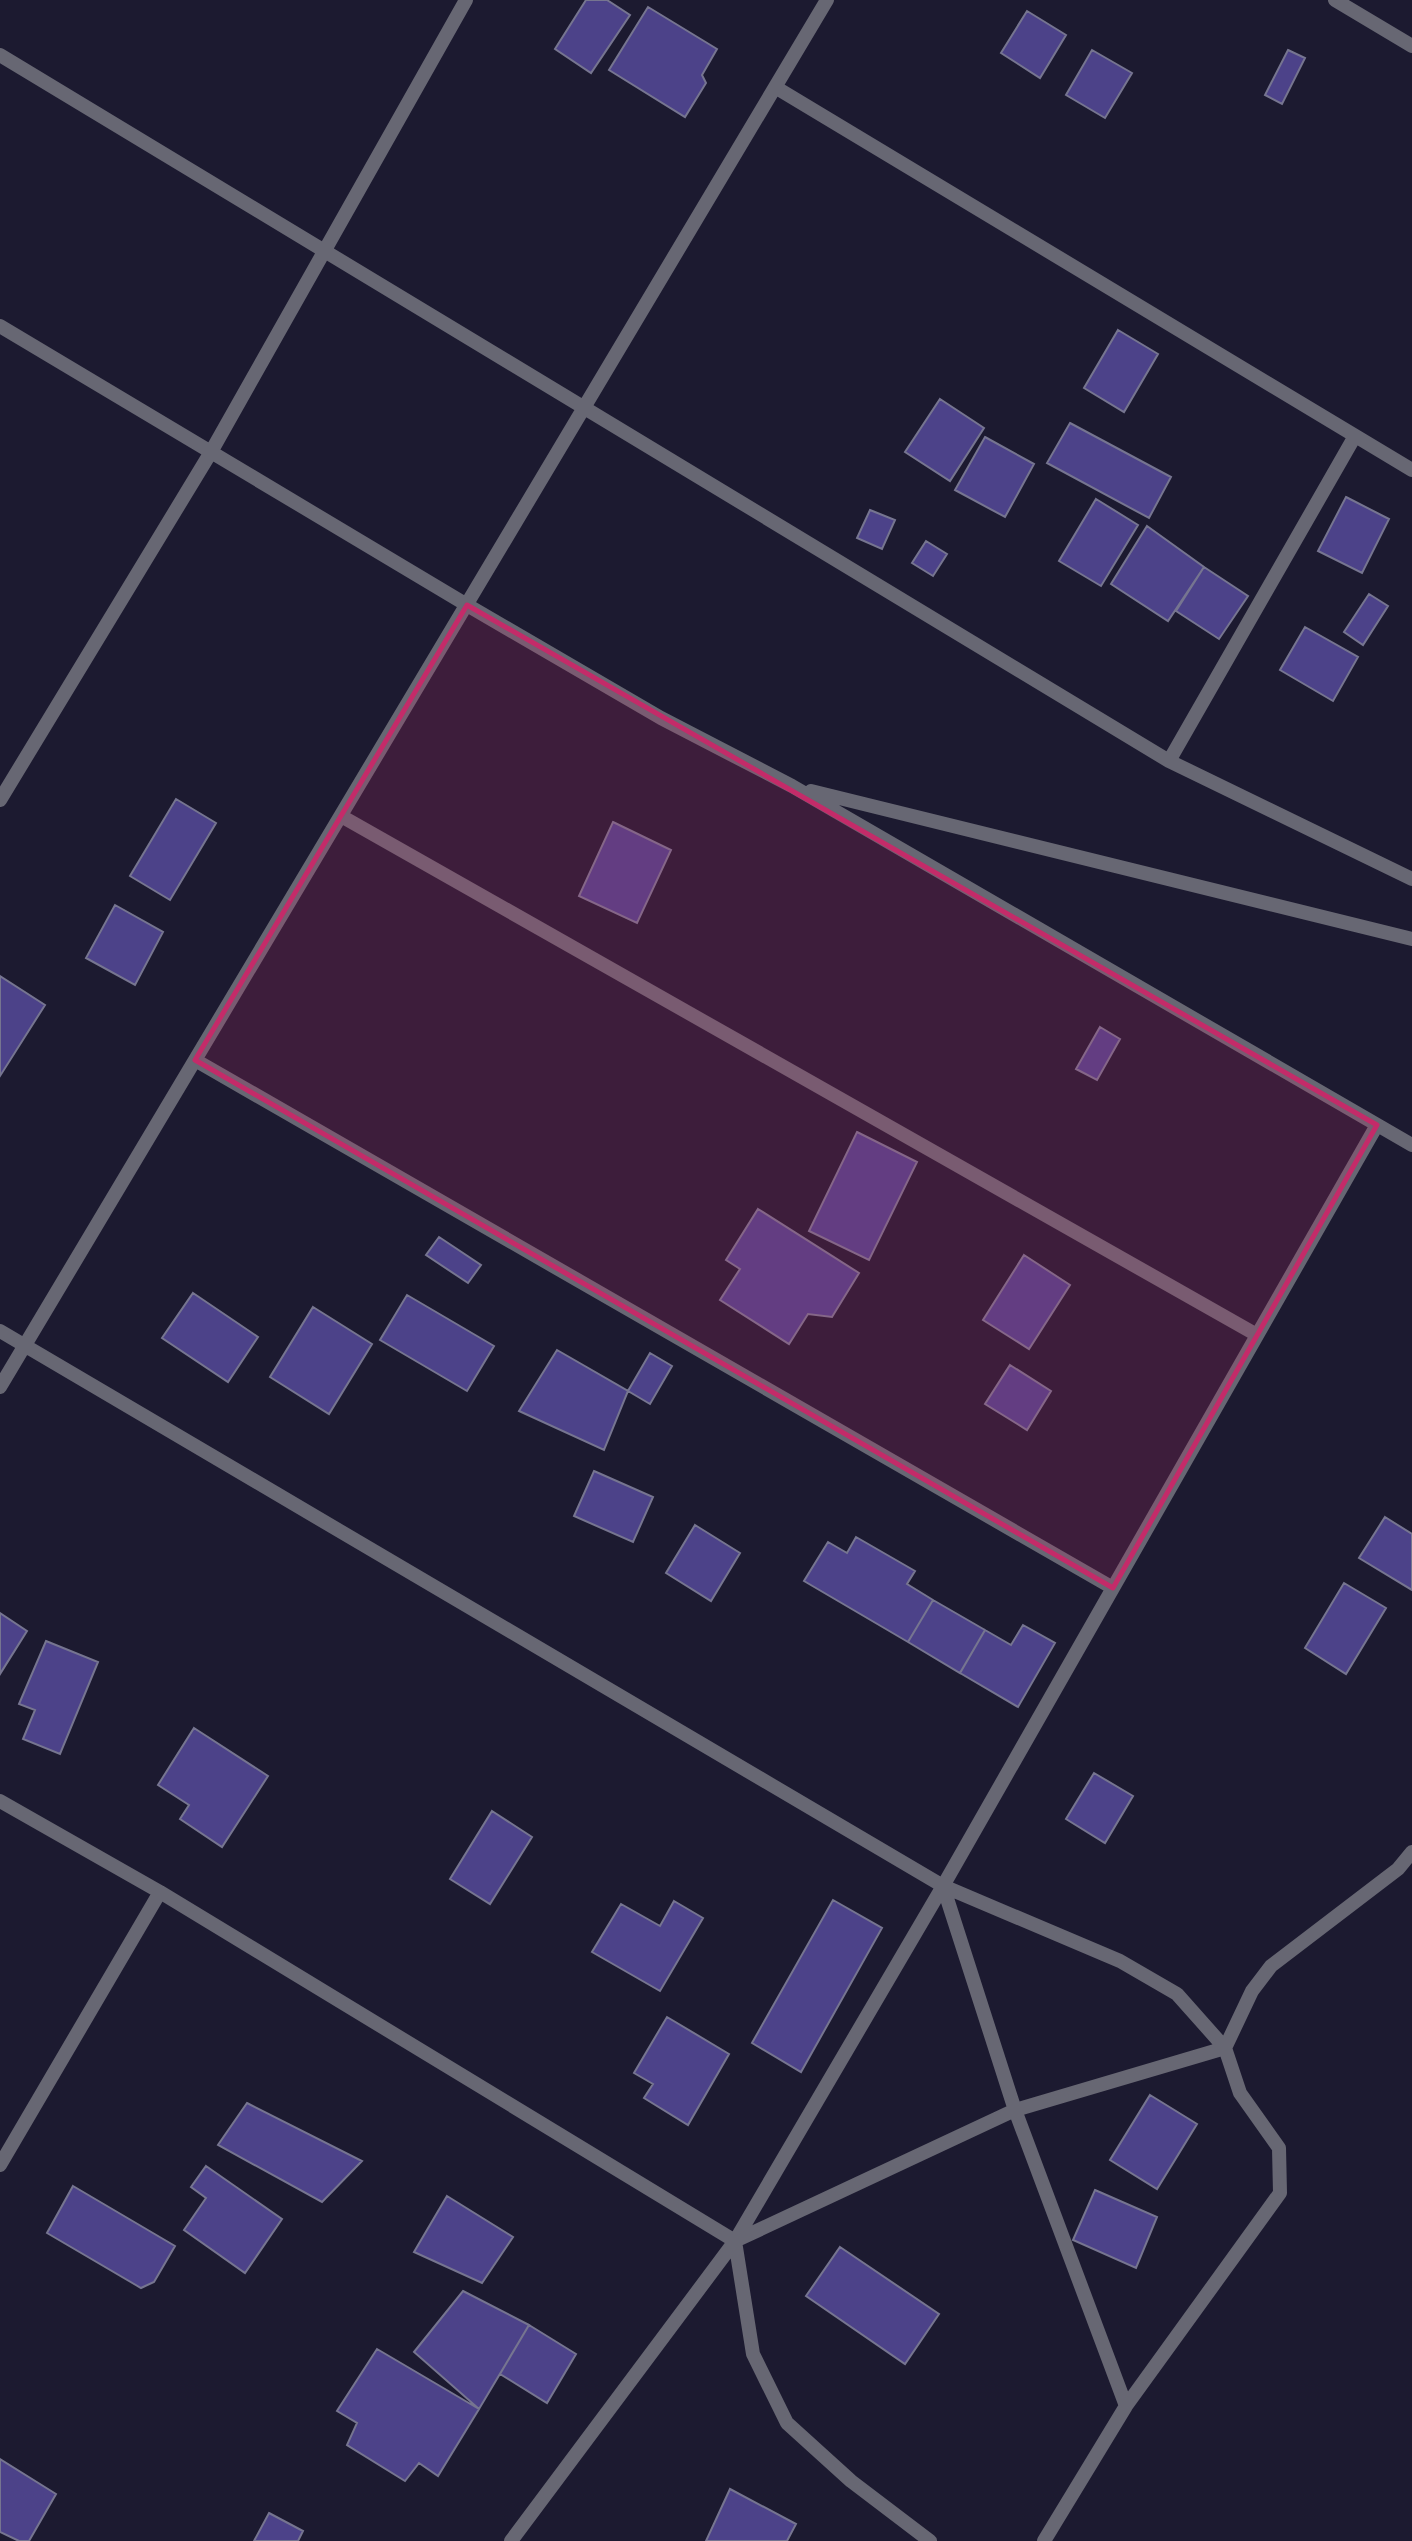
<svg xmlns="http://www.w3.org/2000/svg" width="1412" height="2541" font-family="'DejaVu Sans',sans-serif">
  <rect width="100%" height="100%" fill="#1c1a30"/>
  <path fill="#4c4289" stroke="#767590" stroke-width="2" d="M586,0h21l23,15 -39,58 -36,-24z
    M648,7l69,42 -15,26 4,8 -21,34 -76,-47z
    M1027,11l39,24 -26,43 -39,-25z
    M1092,50l40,23 -27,45 -39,-23z
    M1288,50l17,8 -23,46 -17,-9z
    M1118,330l40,24 -34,58 -40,-24z
    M940,399l44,29 -34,53 -45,-29z
    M1070,423l101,54 -22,41 -102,-55z
    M985,437l49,27 -29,53 -50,-27z
    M1346,497l43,22 -27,54 -44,-22z
    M1096,499l42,26 -37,61 -42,-25z
    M870,510l25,10 -13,29 -25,-11z
    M1147,526l57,41 -36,54 -57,-37z
    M926,541l21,13 -14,22 -21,-13z
    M1204,567l44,29 -29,43 -43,-28z
    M1369,594l19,12 -25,39 -19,-13z
    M1305,627l53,30 -25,44 -53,-31z
    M176,799l40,24 -46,77 -40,-24z
    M613,822l58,28 -34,73 -58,-27z
    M115,905l48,27 -28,53 -49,-27z
    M0,976l45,29 -45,71z
    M1100,1027l20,12 -23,41 -21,-11z
    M857,1132l60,30 -48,98 -60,-29z
    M758,1209l101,64 -27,44 -24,-3 -19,30 -69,-44 20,-31 -14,-9z
    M439,1237l42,28 -13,18 -42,-28z
    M1024,1255l46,30 -41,64 -46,-29z
    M193,1293l65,44 -30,45 -66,-44z
    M407,1295l87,51 -27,45 -87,-51z
    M313,1307l59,37 -43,70 -59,-37z
    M557,1350l71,41 -24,59 -85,-39z
    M650,1353l22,13 -22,38 -22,-13z
    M1010,1365l41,26 -24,39 -42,-26z
    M594,1471l59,26 -20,45 -59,-26z
    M1385,1517l27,17v56l-53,-32z
    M695,1525l45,28 -29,48 -45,-28z
    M856,1537l59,34 -8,13 26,16 -25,42 -104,-61 24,-39 19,11z
    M1344,1583l42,25 -40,66 -41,-26z
    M933,1600l52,30 -25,43 -52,-31z
    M0,1613l27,18 -27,43z
    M1023,1625l32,18 -37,64 -58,-34 25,-43 26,15z
    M46,1641l52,21 -38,92 -37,-15 12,-29 -16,-6z
    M194,1728l74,48 -46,71 -42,-28 9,-14 -31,-20z
    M1094,1773l39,23 -28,47 -39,-24z
    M492,1811l40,26 -42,67 -40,-25z
    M833,1900l49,28 -81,144 -49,-29z
    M674,1901l29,17 -43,73 -68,-39 29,-48 39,22z
    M667,2017l62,37 -41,71 -44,-27 9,-14 -19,-11z
    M1150,2095l47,29 -40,65 -47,-29z
    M247,2103l115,58 -40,41 -104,-57z
    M206,2166l76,53 -37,54 -61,-43 22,-32 -15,-11z
    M73,2186l102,60 -21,36 -13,6 -94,-55z
    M1095,2190l62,27 -21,51 -63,-28z
    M447,2196l66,41 -31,46 -68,-31z
    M840,2247l99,67 -34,50 -99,-68z
    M463,2291l66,34 -50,84 -65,-57z
    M529,2325l47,29 -29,49 -47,-29z
    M377,2349l102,60 -41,67 -19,-13 -14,18 -58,-36 10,-22 -20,-12z
    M0,2459l56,35 -27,47h-10l-19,-9z
    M730,2489l66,35 -9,17h-81z
    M269,2513l34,18 -5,10h-44z"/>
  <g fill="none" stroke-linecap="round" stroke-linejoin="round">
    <path stroke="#676773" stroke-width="14" d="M1335,0l77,46
      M0,55l1169,706 243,118
      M775,87l637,383
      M0,326l467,279 194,113 131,68 620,359
      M1169,761l186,-325
      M811,791l601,148
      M0,800l211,-348 255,-452
      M341,816l916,519
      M195,1060l918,528
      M0,1331l943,555 177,75 57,33 48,54 -210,62 -280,131
      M0,1387l827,-1387
      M0,1801l160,91 575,349 18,113 34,69 64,58 79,60
      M943,1886l72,224 111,296
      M0,2165l160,-273
      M511,2541l224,-300 208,-355 434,-761
      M1044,2541l82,-135 154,-213 -1,-45 -39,-55 -15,-45 27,-57 19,-25 127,-97 14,-17"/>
  </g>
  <path fill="#c42b69" fill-opacity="0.2" stroke="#c42b69" stroke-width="5" stroke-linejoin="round" d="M467,605l910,520 -264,463 -918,-528z"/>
</svg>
